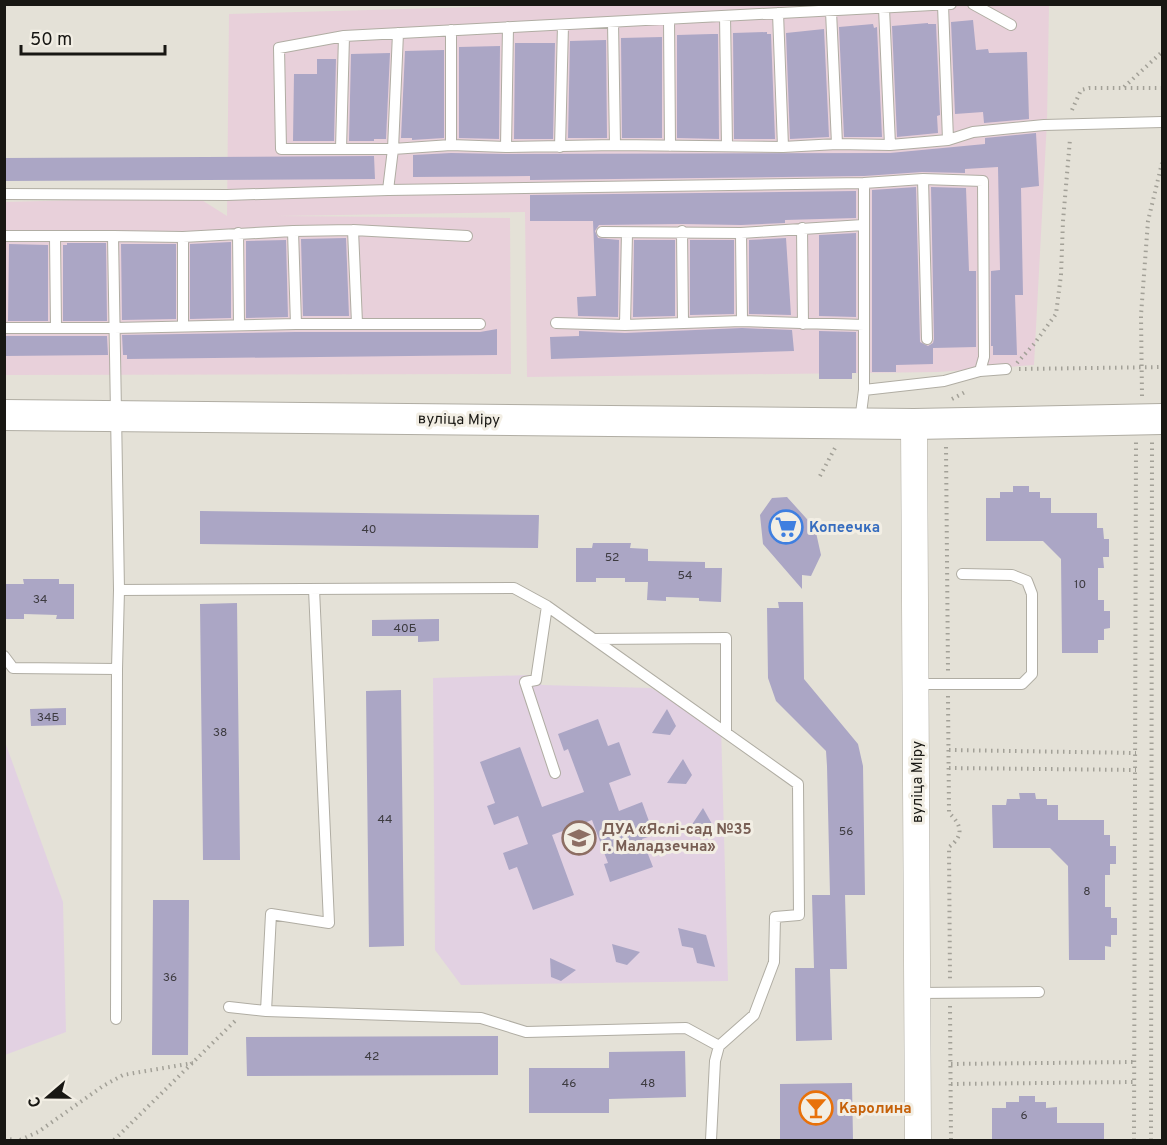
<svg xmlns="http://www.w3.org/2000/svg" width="1167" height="1145" font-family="Overpass,sans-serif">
  <rect width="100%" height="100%" fill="#e4e1d7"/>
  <path fill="#e8d0da" d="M579,4l470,1 -2,116 -13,244 -96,7 -411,5 -2,-165 -249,4 234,2 1,156 -506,1 -1,-173 193,-5 30,19 2,-202z"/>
  <path fill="#e2d1e2" d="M530,675l12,10 109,3 70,38 7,255 -267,4 -26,-35 -2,-272z
    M5,742l58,160 3,130 -61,23z"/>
  <path fill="#aba6c5" d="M973,20l3,30 12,-1 1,4 38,-1 2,67 -45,4 -1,-11 -28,2 -4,-92z
    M928,23v1h8l4,91 -3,1 1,17 -41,4 -5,-111z
    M873,24l1,4 3,-1 5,110h-38l-5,-110z
    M824,29l5,108 -39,2 -4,-106z
    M767,32v2h4l4,105h-41l-1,-106z
    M712,34h6l1,105 -42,-1v-103z
    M662,37v101h-40l-1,-100z
    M606,40l1,98h-39l2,-97z
    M515,43h40l-2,96h-39z
    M500,46l-1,93 -40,-1v-91z
    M444,50v88l-32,2v-2h-11l4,-87z
    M390,53l-4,86h-12v2h-25l2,-87z
    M317,59h19l-2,82h-41l1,-67h23z
    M1036,133l3,53 -18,2 2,107h-8l2,60h-24v-9h-2v-75l9,-1 -2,-103 -33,2v4l-43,-1 -58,4 -334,4v-4l-117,1v-22l38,-2 55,1 384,-1 95,-9v-6z
    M374,156l1,23 -371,2v-23z
    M916,187l4,155 8,4 5,-3 1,-4 -3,-152 35,1 3,83h7v76l-43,1v16l-37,1v7h-24v-182z
    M856,191v27l-71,2v3l-44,2 -59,-1 -83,1 -4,6 3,7 21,2 -1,77 -40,-1 -1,-19 19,-1 -3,-75h-63v-26z
    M856,233v84l-37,-1v-81z
    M346,238l3,78h-46l-2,-77z
    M786,238l5,77 -42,-1v-74z
    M286,240l2,77 -42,1v-77z
    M634,240h41v76l-42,1z
    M690,240h44v74l-44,1z
    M231,242v76l-41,1v-75z
    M67,243h39l1,78h-44v-76h4z
    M9,244l39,1v76h-40z
    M121,244h55v75l-54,1z
    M742,328l50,2 2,21 -243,8 -1,-22 29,-1v-5l46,2z
    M497,329v26l-370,4v-4h-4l-1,-20 174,-3h184z
    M819,331l37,1v41h-4v6h-33z
    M4,336h103l1,19 -104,1z
    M1013,486h16v6h11v6h11v15h46v15h6l1,11h5v18h-6l1,11h-6v32h6v11h6v17l-6,1v11h-6v13h-36l-1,-94 -18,-18h-57v-43h14v-6h13z
    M787,497l28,31 6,27 -10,21 -9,-1v14l-39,-45 -3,-29 12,-17z
    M200,511l339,4 -1,33 -338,-4z
    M593,543h38l-1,5 18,1v12l57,1v6h17l-1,34 -22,-1v-3l-33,-1v4l-19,-1 1,-18h-23v-4h-29v4h-20v-34h16z
    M23,579h36v5h15v35h-18l1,-4 -33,-1v5h-18v-35h18z
    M778,602h25l1,77 54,65 5,22 2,129h-20l2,74h-17l2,71 -36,1 -1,-73h19l-2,-73h18l-3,-129 -1,-15 -50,-50 -8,-23 -1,-70h12z
    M237,603l3,257h-37l-3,-256z
    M439,619v22l-21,1v-6h-46v-16z
    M401,690l3,256 -35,1 -3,-256z
    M66,708v17l-35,1 -1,-17z
    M667,709l9,17 -6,9 -18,-2z
    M598,719l10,27 11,-4 12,33 -22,8 10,28 23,-9 12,33 -12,4 11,28 -43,15 -6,-18 4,-1 -16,-43 -40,15 22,60 -41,15 -16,-43 -8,3 -6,-17 25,-9 -10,-28 -24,9 -7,-19 8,-3 -15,-41 40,-15 22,60 42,-15 -16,-43 -4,2 -6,-17z
    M683,759l9,16 -6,9 -19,-1z
    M1019,793h16l1,6h11v6h11v15h46v15h6v11h6v18h-6v11h-5v32h6v11h6v17h-6v12l-6,-1v14h-36l-1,-94 -18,-18h-57l-1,-43h14l1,-6h13z
    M703,808l9,16 -6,10 -19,-2z
    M153,900h36l-1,155h-36z
    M678,928l28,7 9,32 -18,-4 -4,-15 -11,-2z
    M612,944l28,8 -13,13 -11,-3z
    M550,958l26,12 -15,11 -10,-4z
    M498,1036v39l-251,1 -1,-39z
    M685,1051l1,46 -77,2v14h-80v-45h80v-16z
    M852,1083l1,57h-73v-56z
    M1019,1096h16v6h11v6l11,-1v16h47v17h-112v-32h14v-6h13z"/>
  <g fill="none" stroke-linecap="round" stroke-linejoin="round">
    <defs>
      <path id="service" d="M951,4l-607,32 -65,12 2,101h112l58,-4 55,2 109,-2 168,2 54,-3 53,1 58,-5 25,-8 71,-7 118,-3
        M973,4l38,21
        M943,5l5,135
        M884,8l6,137
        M831,11l6,133
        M778,13l5,134
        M725,16l2,130
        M669,19l1,127
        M613,22l2,123
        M451,30v115
        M506,147l2,-120
        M560,147l3,-122
        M341,149l3,-113
        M923,179l4,160
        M864,183l59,-4 60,2 1,176 -4,14 -36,10 -80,9
        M388,190l5,-41 5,-116
        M4,194l223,1 161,-5 476,-7v207l-4,31
        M802,228l1,96
        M353,230l4,93
        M293,231l3,93
        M682,231l1,91
        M602,232l139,1 122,-8
        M238,233l1,91
        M741,233l1,88
        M4,236h109l6,354 -2,79 -1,350
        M113,236l70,1 110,-6 60,-1 114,6
        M55,237l1,90
        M183,237v89
        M556,323l69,2 117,-4 122,4
        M625,325l2,-92
        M4,328h110l182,-4h184
        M980,371l26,-2
        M119,590l395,-2 33,18 251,178 1,131 -24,2 -1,45 -20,53 -35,31 -4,15 -4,79
        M547,606l-11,74 -11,2 30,91
        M594,639l132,-1v95
        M4,656l9,12 104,1
        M917,684h105l10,-10v-80l-5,-13 -15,-6 -50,-1
        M917,993l122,-1
        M229,1007l37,4 215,7 45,14 160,-4 33,18
        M266,1011l5,-97 58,9 -15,-334"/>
      <path id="tertiary" d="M914,424l4,716"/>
      <path id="secondary" d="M4,415l910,9 248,-5"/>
    </defs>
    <use href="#service" stroke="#b0ada3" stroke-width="12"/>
    <use href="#tertiary" stroke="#b0ada3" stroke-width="27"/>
    <use href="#secondary" stroke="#b0ada3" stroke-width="32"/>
    <path stroke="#a3a198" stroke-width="4" stroke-dasharray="1.5 4.5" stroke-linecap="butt" d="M1124,87l38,-35
      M1072,110l9,-20 8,-2h73
      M1017,363l17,-19 22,-30 5,-39 2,-54 7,-82
      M1019,369l143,-2
      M1142,396l-1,-81 7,-94 14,-58
      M952,399l15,-8
      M946,447l2,224
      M820,476l15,-28
      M948,696l1,117c13,12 15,23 0,34l1,134
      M949,750l187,3
      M949,768l187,2
      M950,1006l1,134
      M951,1064l184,-2
      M951,1084l184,-2
      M4,1138l10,2
      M20,1140l18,-8 65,-46 20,-11 70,-12
      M114,1140l121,-119
      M1134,1140l2,-699
      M1151,1140l1,-698"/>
    <use href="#service" stroke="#fff" stroke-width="10"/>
    <use href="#tertiary" stroke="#fff" stroke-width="26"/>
    <use href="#secondary" stroke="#fff" stroke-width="30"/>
  </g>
  <defs>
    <symbol id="supermarket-ring" viewBox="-11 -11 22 22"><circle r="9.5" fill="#f2eee4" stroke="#3f7fe0" stroke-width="1.5"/><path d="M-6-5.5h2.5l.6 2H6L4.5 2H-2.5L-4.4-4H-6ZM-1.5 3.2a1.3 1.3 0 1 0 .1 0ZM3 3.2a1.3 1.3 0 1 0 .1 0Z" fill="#3f7fe0"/></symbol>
    <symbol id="school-ring" viewBox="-11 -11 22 22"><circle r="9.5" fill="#f2eee4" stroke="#8d6e63" stroke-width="1.5"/><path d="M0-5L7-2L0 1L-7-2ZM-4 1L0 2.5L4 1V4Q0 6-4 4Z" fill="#8d6e63"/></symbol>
    <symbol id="bar-ring" viewBox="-11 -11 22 22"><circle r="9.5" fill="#f2eee4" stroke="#e8710a" stroke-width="1.5"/><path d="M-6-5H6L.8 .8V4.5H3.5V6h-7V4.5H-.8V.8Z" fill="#e8710a"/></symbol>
  </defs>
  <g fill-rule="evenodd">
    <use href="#supermarket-ring" x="767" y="508" width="38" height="38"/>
    <use href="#school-ring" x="560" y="819" width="38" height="38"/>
    <use href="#bar-ring" x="797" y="1089" width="38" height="38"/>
  </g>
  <g text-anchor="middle" stroke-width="6" stroke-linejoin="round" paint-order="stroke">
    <g font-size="12" fill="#3d3b40">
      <text x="369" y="533">40</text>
      <text x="612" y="561">52</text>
      <text x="685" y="579">54</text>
      <text x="1080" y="588">10</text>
      <text x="40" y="603">34</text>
      <text x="405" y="632">40Б</text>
      <text x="48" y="721">34Б</text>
      <text x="220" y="736">38</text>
      <text x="385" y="823">44</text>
      <text x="846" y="835">56</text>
      <text x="1087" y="895">8</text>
      <text x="170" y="981">36</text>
      <text x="372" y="1060">42</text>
      <text x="569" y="1087">46</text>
      <text x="648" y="1087">48</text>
      <text x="1024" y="1119">6</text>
    </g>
    <g font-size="15" fill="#181713" stroke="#f2eee4">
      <text transform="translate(459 419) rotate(1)" y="5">вуліца Міру</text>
      <text transform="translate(917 782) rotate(-90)" y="5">вуліца Міру</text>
    </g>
    <g font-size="15" font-weight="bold" fill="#366cbe" stroke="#f2eee4" text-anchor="start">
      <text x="809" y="532">Копеечка</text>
    </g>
    <g font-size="15" font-weight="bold" fill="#785e54" stroke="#f2eee4" text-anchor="start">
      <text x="602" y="834">ДУА «Яслі-сад №35<tspan x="602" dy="17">г. Маладзечна»</tspan></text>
    </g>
    <g font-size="15" font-weight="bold" fill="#c56008" stroke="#f2eee4" text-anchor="start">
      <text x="839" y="1113">Каролина</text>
    </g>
  </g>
  <rect width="1167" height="1145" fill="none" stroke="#181713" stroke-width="12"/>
  <g transform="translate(48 1097) rotate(250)" stroke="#f2eee4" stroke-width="4.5" paint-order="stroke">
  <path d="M0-4.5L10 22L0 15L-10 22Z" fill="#181713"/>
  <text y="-9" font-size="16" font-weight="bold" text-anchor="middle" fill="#181713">С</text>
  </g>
  <path d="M21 45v9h144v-9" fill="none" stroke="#181713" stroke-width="3"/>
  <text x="30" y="45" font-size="18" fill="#181713" stroke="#f2eee4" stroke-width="4.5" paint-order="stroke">50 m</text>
</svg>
